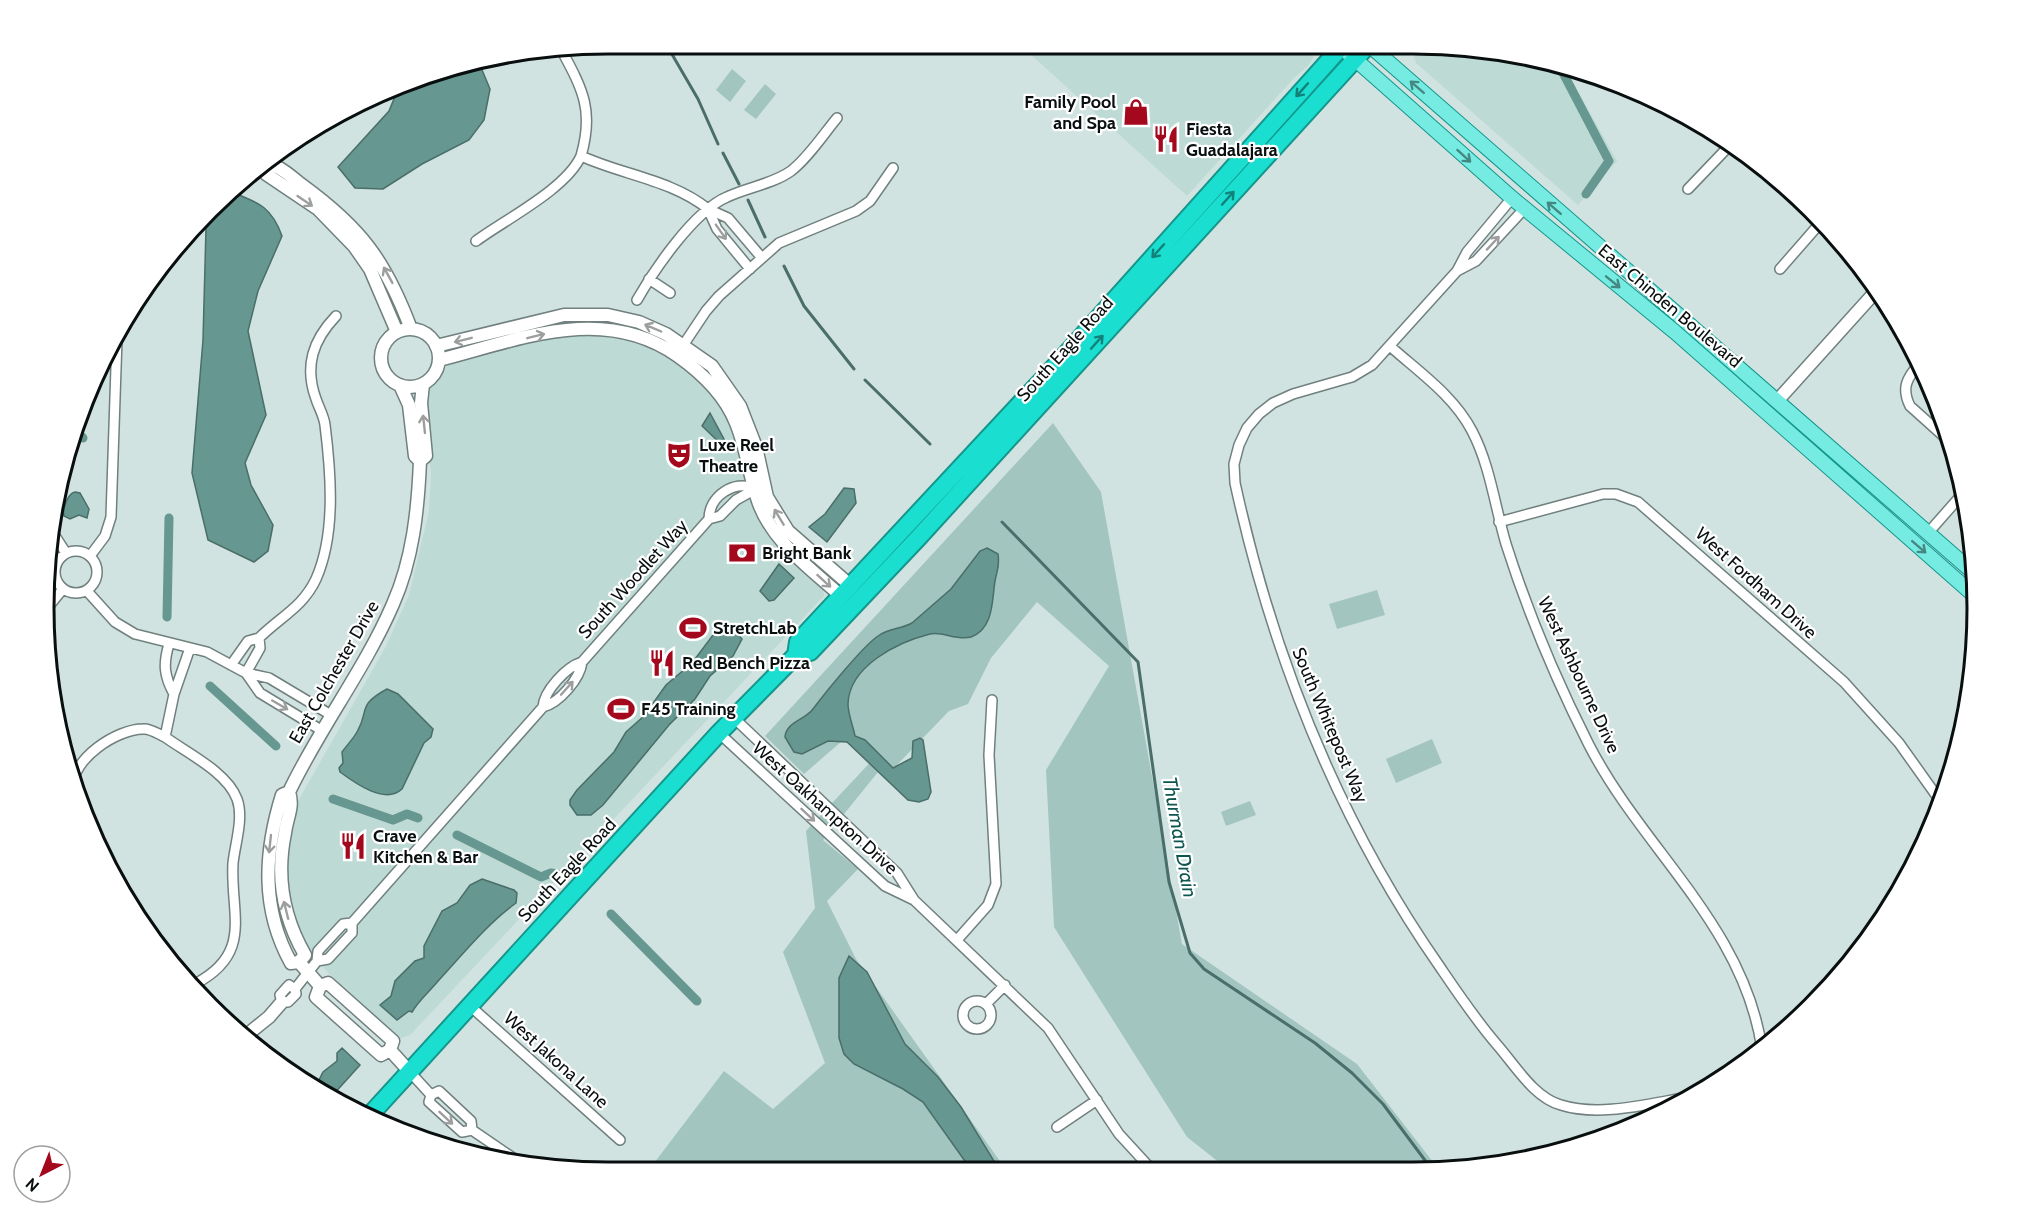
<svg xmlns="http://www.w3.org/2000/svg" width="2021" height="1216" font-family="Cabin,sans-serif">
  <rect width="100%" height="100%" fill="#d1e3e0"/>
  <path fill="#bedad5" d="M1019,44l291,1 4,11 -5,9 -16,14 -106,117z
    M1410,45h40l115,23 52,93 -39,44 -162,-142z
    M589,331l56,11 41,26 19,17 17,24 11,23 20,72 9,19 14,20 47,44 1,9 -414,439 -11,4 -69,-64 -30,-35 -16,-55 1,-37 9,-40 91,-160 24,-53 20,-84 2,-37 -6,-70 2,-14 4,-9 24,-22 104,-25z"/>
  <path fill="#a2c5c0" d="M732,69l14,12 -16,21 -14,-12z
    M765,84l11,10 -20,25 -12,-9z
    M1053,423l48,69 81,452 175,120 83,107h-210l-43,-34 -133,-210 -8,-157 63,-104 -72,-64 -46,56 -23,46 -19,7 -54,56 -17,5 -55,68 35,29 -31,32 29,58 151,212h-359l76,-100 49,38 52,-46 -42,-111 32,-44 -9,-77 71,-76 -35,-14 -38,33 -39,-38z
    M1377,590l8,25 -48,14 -8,-25z
    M1432,739l10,24 -46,20 -10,-24z
    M1250,801l6,14 -30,11 -5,-14z"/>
  <path fill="#669790" stroke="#4a6e69" stroke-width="1.5" d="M480,65l10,24 -6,31 -15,20 -47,24 -39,25 -28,-1 -17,-21 51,-56 9,-22 29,-16z
    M234,193c26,10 38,15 48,43l-24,55 -10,40 18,84 -21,48 6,22 22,40 -5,26 -14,11 -46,-22 -16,-67 11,-133 3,-112 3,-9z
    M710,413l15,28 -1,6 -22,-21z
    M844,488l10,1 2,14 -29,39 -18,-15 16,-13z
    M75,492l5,1 9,16 -2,9 -8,-3 -9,4 -6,-3c-2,-7 4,-23 11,-24z
    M987,548l11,6c2,12 -1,16 -3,27 -3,18 -1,48 -24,56 -14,4 -28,-6 -41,-3 -32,8 -81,32 -82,70 0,10 5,22 7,32l10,4 28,28 19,-10 1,-17 7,-3 3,2 8,52 -3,7 -9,3 -11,-2 -61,-58 -19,-1 -26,13 -8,-2 -9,-15c1,-15 20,-17 28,-28 12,-16 50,-63 65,-73 11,-8 24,-7 34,-13l39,-34 29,-38z
    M779,564l15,14 -20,22 -5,1 -9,-10z
    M730,624l12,15 -9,17 -23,20 -15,23 -26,26 -66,80 -12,10h-14l-7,-10v-5l7,-10 37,-38 12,-20 18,-16 22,-31 26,-22 24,-32z
    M387,689l11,5 35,35 -2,8 -7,6 -22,46c-17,16 -47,-6 -62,-17l-1,-4 4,-5 -1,-11c5,-7 11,-13 15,-20 13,-22 -1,-26 30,-43z
    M482,879l32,11 3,3 -1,10c-30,22 -53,51 -77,77 -9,11 -20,20 -27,32l-3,-1 -12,9 -17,-15 11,-9 4,-15 20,-20 9,-3v-12l18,-35 15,-8 13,-18z
    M849,956l18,16 38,72 33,33 23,30 39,64h-28l-49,-69 -20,-13 -49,-25 -10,-10 -5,-16v-60z
    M342,1048l18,17 -28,31 -11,-8 -3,-6 5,-10 14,-11v-8z"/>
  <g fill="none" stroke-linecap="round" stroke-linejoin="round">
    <path stroke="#4a6e69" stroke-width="3" d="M666,44l32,55 20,45
      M723,153l16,31
      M748,200l17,37
      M784,266l20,40 50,63
      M865,380l65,64
      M1002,522l136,140 31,220 21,71 14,16 111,74 37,30 31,31 50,67"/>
    <path stroke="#669790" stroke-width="9" d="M1562,71l47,90 -23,33
      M73,428l10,10
      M167,617l2,-99
      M210,686l66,60
      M333,799l60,21 14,-6 11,4
      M457,835l84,42 10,-4 6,1
      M611,914l86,87"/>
    <defs>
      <path id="street" d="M562,51c21,39 32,60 19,105 42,19 91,24 127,53
        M1688,189l44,-46
        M1512,198l-45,54 -10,19 -85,94 -20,12 -59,17 -20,9 -14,11 -12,14 -8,17 -5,19 1,19c38,174 103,338 205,484 19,28 37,55 59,80 17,20 36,51 62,58 41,13 93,-3 135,-9
        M476,241c30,-22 90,-52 105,-85
        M750,269l-33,-40 -9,-20 20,9 34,40
        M1780,269l42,-48
        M1457,271l19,-10 48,-52
        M649,279l21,14
        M637,300c17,-30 57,-89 90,-103 21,-10 46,-13 64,-26 17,-13 32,-36 46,-53
        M1391,347c28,25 63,49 81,84 18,34 23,76 34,113 22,69 50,136 83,201 54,105 155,181 173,304
        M680,350l26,-39 13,-15 60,-53 77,-32 14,-10 23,-33
        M1919,364c-12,14 -18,24 -9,42l39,35
        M754,488c-20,-8 -45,8 -45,31l11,-3 16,-16 23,-13
        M1499,522l104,-28h13l22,8 206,180 55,61 42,59
        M1928,533l37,-42
        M55,536l11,17
        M55 572a21 21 0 1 1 42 0a21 21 0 1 1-42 0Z
        M90,556l15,-20 6,-19 6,-179
        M87,591l28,31 20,12 72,18 39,21 23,5 62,37
        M44,612l19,-23
        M259,638c21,-21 44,-31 57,-59 20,-45 15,-106 9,-154 -1,-9 -6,-17 -9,-26 -12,-33 -3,-59 20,-83
        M169,644c-6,20 -5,32 5,50l16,-46
        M231,665l17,-24 11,-3 1,10 -14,25
        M246,673l14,20 61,37
        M174,694l-9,43c22,16 62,35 72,62 7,19 -2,45 -4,64 -3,51 21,90 -38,121
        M543,707c16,-4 37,-28 39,-45
        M719,733l166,153 29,14 -17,-27 -163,-155
        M73,788c-2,-29 44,-59 70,-59 7,-1 15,5 22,8
        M914,900l134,128 71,106 34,37
        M352,923l191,-216c1,-16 23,-40 39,-45l127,-143
        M957,940l31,-35 8,-21 -7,-129 3,-55
        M289,985l6,4 1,5 -8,8h-6l-2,-7z
        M295,989l22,-28 1,-10 25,-27 9,-1v10l-24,26 -11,2
        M963 1015a14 14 0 1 1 28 0a14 14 0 1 1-28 0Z
        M986,1004l19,-19
        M469,1005l151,135
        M409,1071l22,24
        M431,1095l8,-4 32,30 1,9 44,30
        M431,1095l-2,7 33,30 10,-2
        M1057,1127l40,-27"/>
      <path id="secondary" d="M262,162l4,12 52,35 36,37 16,23 27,63
        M263,163c16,1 27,13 39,22 59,43 83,75 109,144
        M381 358a29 29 0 1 1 58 0a29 29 0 1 1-58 0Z
        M436,346l128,-31h44l31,7 27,12 46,32 28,40 16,41 11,50 21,34 63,55
        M439,360c79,-20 164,-57 239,-4 24,17 47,39 58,67 10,24 13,50 21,75 13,42 52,69 84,98
        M1778,400l100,-111
        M420,461l6,-5 -5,-53 2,-19
        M289,792c5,15 -2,25 -4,41 -9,43 -2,84 20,122l-6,7
        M299,962l-8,1c-30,-54 -27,-110 -9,-168l7,-3c31,-65 76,-123 104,-188 20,-45 25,-95 27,-143l-5,-5 -6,-51 -9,-20
        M299,962l21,24
        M328,983l65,58 -3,9 -9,5 -65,-58 4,-11z
        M248,1034l21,-17 13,-15
        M390,1050l19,21"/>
      <path id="primary" d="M1339,45l173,153 163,134 301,265
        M1369,45l605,528"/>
      <path id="highway" d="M796,655l2,-13 260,-279 285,-318
        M370,1115l349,-382 77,-78 14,-3 108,-114 450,-493"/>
    </defs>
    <use href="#street" stroke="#70807e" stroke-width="12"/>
    <use href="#secondary" stroke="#70807e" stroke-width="15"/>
    <use href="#primary" stroke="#14968c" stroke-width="16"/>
    <use href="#highway" stroke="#14968c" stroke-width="20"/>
    <use href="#street" stroke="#fff" stroke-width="9"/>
    <use href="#secondary" stroke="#fff" stroke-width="12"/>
    <use href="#primary" stroke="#76ebe2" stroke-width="14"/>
    <use href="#highway" stroke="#1adecf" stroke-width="16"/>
  </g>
  <defs><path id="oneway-shaft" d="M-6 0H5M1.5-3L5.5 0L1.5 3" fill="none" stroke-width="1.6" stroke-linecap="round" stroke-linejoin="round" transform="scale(1.5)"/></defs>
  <g stroke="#458883">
    <use href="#oneway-shaft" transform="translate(1417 87) rotate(-139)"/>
    <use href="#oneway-shaft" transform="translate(1464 156) rotate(42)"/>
    <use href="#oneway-shaft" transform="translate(1554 208) rotate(-139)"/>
    <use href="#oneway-shaft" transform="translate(1613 282) rotate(39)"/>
    <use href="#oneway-shaft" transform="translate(1919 547) rotate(41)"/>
  </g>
  <g stroke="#128179">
    <use href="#oneway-shaft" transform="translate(1302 90) rotate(132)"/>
    <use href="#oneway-shaft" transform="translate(1228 198) rotate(-48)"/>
    <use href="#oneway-shaft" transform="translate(1158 251) rotate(132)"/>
    <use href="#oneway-shaft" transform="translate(1097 342) rotate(-48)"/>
  </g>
  <g stroke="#9d9f9f">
    <use href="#oneway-shaft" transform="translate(305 201) rotate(34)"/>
    <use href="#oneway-shaft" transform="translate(721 232) rotate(55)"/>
    <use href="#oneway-shaft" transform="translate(1493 243) rotate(-47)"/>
    <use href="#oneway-shaft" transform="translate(388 275) rotate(-119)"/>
    <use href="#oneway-shaft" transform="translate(653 328) rotate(-157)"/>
    <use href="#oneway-shaft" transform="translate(536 336) rotate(-14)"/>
    <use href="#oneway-shaft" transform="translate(463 340) rotate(166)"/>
    <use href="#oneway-shaft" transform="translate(424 424) rotate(-96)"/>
    <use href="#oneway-shaft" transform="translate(779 517) rotate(-121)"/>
    <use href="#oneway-shaft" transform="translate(824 581) rotate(42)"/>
    <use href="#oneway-shaft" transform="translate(567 688) rotate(-48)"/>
    <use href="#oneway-shaft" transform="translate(280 705) rotate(30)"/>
    <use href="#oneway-shaft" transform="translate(808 815) rotate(43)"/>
    <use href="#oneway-shaft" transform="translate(270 844) rotate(96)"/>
    <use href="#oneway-shaft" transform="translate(286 910) rotate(-104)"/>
    <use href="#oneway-shaft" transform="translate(446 1118) rotate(43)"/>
  </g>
  <defs>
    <symbol id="shop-bare" viewBox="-9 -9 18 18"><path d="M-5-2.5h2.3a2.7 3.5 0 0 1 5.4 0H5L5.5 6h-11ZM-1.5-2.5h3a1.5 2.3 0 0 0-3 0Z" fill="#a3081c" stroke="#fff" stroke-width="2.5" paint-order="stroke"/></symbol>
    <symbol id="restaurant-bare" viewBox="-9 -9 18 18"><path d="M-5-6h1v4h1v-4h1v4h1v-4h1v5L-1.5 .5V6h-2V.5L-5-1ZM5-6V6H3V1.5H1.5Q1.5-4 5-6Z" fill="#a3081c" stroke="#fff" stroke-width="2.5" paint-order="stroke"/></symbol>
    <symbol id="theatre-bare" viewBox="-9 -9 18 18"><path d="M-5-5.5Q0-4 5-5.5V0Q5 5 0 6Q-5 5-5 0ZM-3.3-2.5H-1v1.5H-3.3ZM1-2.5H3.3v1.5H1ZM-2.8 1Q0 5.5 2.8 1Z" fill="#a3081c" stroke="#fff" stroke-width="2.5" paint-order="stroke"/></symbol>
    <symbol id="bank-bare" viewBox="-9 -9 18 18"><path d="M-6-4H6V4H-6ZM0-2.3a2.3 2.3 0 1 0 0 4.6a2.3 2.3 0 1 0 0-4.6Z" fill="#a3081c" stroke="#fff" stroke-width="2.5" paint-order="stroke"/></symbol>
    <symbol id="stadium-bare" viewBox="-9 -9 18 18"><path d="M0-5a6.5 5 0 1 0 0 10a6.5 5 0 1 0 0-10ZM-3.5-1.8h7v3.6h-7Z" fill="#a3081c" stroke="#fff" stroke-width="2.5" paint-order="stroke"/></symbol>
  </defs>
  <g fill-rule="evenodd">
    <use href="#shop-bare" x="1117" y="93" width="38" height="38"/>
    <use href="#restaurant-bare" x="1147" y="120" width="38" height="38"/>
    <use href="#theatre-bare" x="660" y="436" width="38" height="38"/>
    <use href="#bank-bare" x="723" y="534" width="38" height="38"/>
    <use href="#stadium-bare" x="674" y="609" width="38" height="38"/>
    <use href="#restaurant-bare" x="643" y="644" width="38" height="38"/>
    <use href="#stadium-bare" x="602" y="690" width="38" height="38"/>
    <use href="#restaurant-bare" x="334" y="827" width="38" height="38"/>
  </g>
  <g text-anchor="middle" stroke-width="4.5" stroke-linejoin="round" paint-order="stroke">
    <g font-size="18" font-weight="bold" fill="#090f0f" stroke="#fff" text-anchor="start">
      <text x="1116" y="108" text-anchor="end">Family Pool<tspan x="1116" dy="21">and Spa</tspan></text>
      <text x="1186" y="135">Fiesta<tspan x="1186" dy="21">Guadalajara</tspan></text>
      <text x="699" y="451">Luxe Reel<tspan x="699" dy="21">Theatre</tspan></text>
      <text x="762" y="559">Bright Bank</text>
      <text x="713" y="634">StretchLab</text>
      <text x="682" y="669">Red Bench Pizza</text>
      <text x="641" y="715">F45 Training</text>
      <text x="373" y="842">Crave<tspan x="373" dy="21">Kitchen &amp; Bar</tspan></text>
    </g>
    <g font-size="18" fill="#090f0f" stroke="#fff">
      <text transform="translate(1670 306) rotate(40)" y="6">East Chinden Boulevard</text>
      <text transform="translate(1065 349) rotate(-48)" y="6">South Eagle Road</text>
      <text transform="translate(633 579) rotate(-48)" y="6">South Woodlet Way</text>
      <text transform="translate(1756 583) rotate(42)" y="6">West Fordham Drive</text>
      <text transform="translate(334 672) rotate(-60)" y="6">East Colchester Drive</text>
      <text transform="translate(1579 675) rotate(65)" y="6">West Ashbourne Drive</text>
      <text transform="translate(1330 725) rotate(67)" y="6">South Whitepost Way</text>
      <text transform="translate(825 808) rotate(42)" y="6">West Oakhampton Drive</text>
      <text transform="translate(567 870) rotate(-47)" y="6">South Eagle Road</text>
      <text transform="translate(556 1060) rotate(42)" y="6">West Jakona Lane</text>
    </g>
    <g font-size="20" font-style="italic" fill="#0d554f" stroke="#fff">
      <text transform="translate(1180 837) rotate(80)" y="7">Thurman Drain</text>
    </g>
  </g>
  <path d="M0 0H2021V1216H0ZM608 54H1413A554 554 0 0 1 1967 608V608A554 554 0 0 1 1413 1162H608A554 554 0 0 1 54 608V608A554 554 0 0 1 608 54Z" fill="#fff" fill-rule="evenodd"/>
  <path fill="none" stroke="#090f0f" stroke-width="3" d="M608 54H1413A554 554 0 0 1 1967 608V608A554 554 0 0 1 1413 1162H608A554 554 0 0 1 54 608V608A554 554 0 0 1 608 54Z"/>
  <g transform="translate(42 1174) rotate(222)"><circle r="28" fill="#ffffff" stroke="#9d9f9f" stroke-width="1.5"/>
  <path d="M0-4.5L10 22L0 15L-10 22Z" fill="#a3081c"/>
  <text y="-9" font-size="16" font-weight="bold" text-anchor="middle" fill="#090f0f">N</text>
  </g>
</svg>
